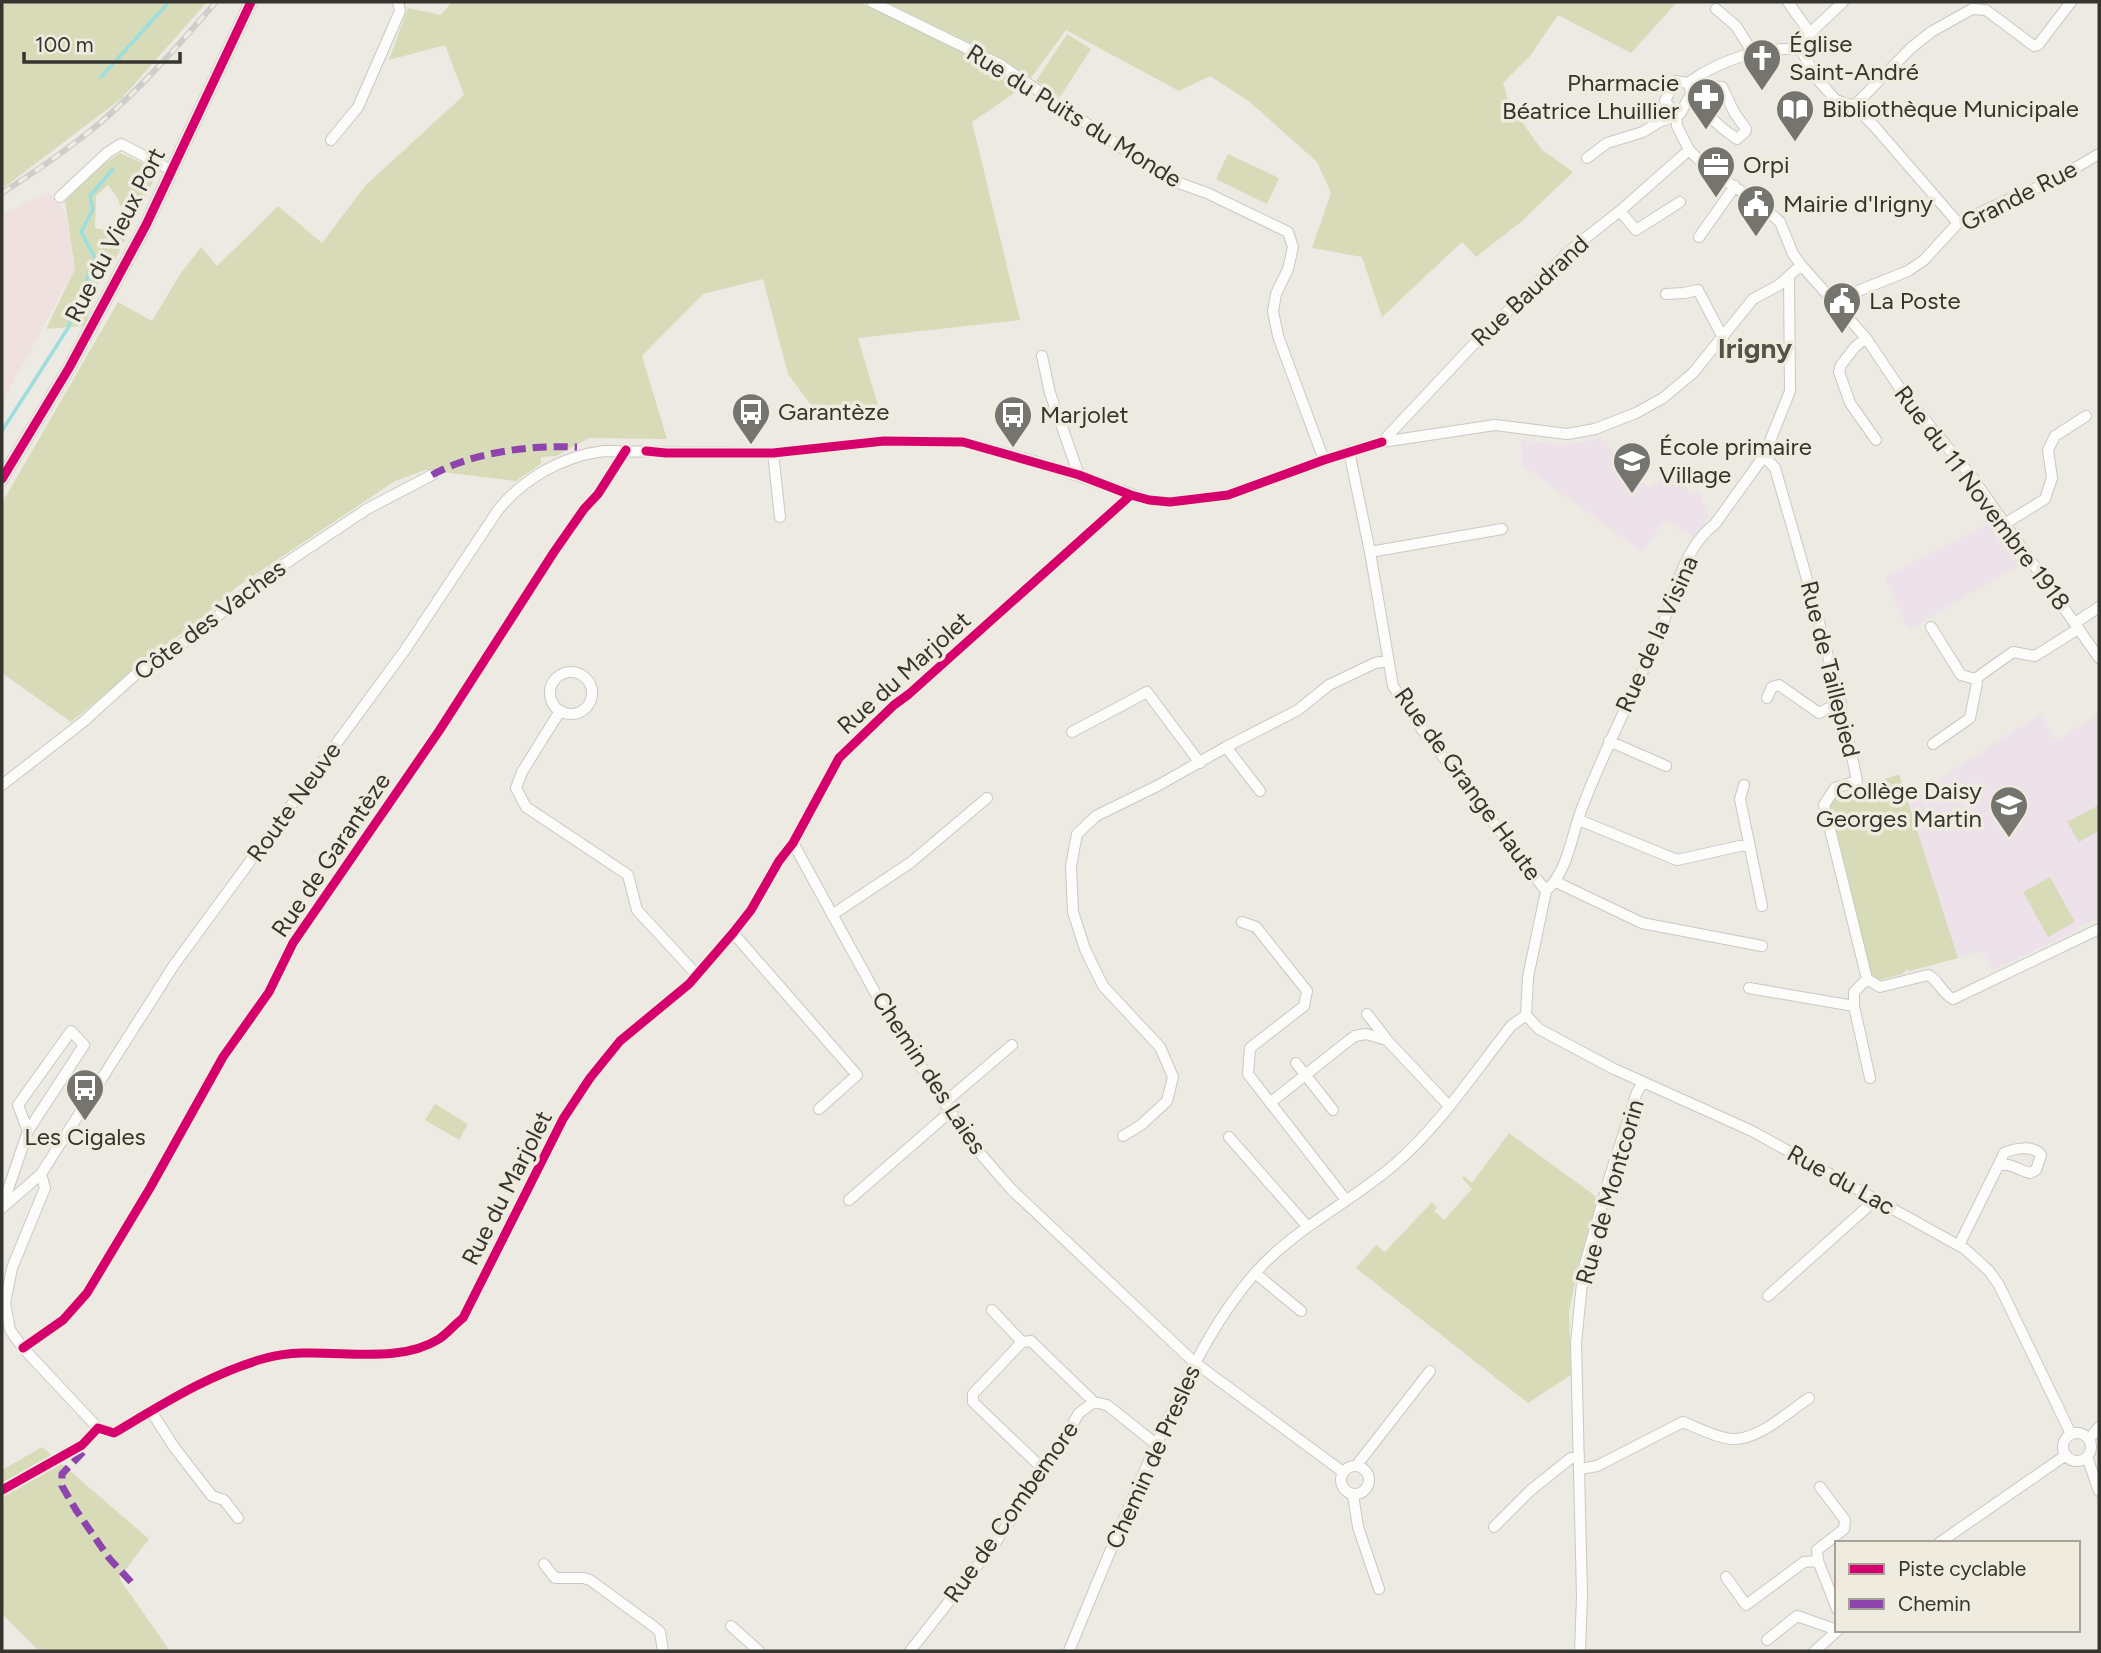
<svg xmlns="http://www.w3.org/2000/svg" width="2101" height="1653" font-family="Figtree,sans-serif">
  <rect width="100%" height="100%" fill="#eceae2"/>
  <path fill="#f0e1e1" d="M49,192l17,22 9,55 -61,111 -12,28v-194z"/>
  <path fill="#ede2e9" d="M1602,438l47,50 29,-22 11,28 9,-4 11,26 -14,22 -30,-18 -23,32 -121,-88v-24l40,5z
    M1992,522l29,42 -113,66 -23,-53z
    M2099,713v204l-21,10 -1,3 -84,40 -11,-19 -24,7 -51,-157 133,-87 17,27z"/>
  <path fill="#d8dbb8" d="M2,2h205l-85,96 -120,91z
    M452,2h407l138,64 26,19 -3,4 -48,33 48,198 -162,18 24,81 -59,2 -35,-47 -25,-95 -60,15 -61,62 25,83 -78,-1 -33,18 -15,1v7l-25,17 -91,-11 -30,11 -157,105 -42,37 -31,22 -94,77 -69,-49v-170l116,-201 34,19 29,-48 20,-26 16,19 61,-60 44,37 43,-57 99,-91 -19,-50 -56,15 19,-52 33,7z
    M886,2h791l-46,51 -73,-38 -28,41 -27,27 6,20 32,46 32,23 -51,49 -46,36 -14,-15 -80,75 -20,-60 -50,-9 19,-55 -14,-31 -67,-60 -40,-26 -31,15 -113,-61 -35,48 -31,-20 -25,-9 -7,-7z
    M1067,34l24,15 -31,48 -24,-16z
    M120,153l29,13 5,14 -17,35 -13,1 -7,-19 -9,-12 -12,11 -1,32 33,7 -17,32 -13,8v16l-14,35 -38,3 29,-60 -10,-68 36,-35z
    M1228,154l51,24 -12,26 -51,-25z
    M1899,774l59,184 -48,13 -3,-1 -5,4 -23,6 -8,-5 -42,-170 3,-7 6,-3 3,6 9,-3 -2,-6h11l1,-4z
    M2099,805v26l-20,11 -12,-20z
    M2050,877l25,45 -27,15 -25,-45z
    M435,1104l33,20 -9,16 -34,-20z
    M1509,1133l89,65 -20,68 -9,46 2,63 -43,28 -172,-135 20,-23 9,7 47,-50 5,6 -3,3 10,9 28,-31 -10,-11 2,-2 8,7z
    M42,1447l107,92 -30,39 51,73h-131l-37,-37v-144z"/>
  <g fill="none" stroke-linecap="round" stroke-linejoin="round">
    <path stroke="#9cdede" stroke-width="3.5" d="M101,77l68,-75
      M2,431l66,-103 27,-70 -14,-26 12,-23 -3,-13 23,-27"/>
    <defs>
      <path id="minor" d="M872,2l127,62 169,115 39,14 81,39 5,15 -5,22 -12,25 -3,17 5,25 46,124
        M1788,2l22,31
        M1716,9l20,17 17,27
        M1801,50l17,30 18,20 18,6 21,21 83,96
        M1801,50l7,-9 2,-8 33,-31
        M1689,82c32,-22 74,-37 112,-32
        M1707,86l15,1 12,25 12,17 -1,3 -8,7c-11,-8 -31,-21 -33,-37 -1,-5 2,-11 3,-16l-32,-5 -10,20 11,14 1,11 12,24 20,20 50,33 21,19 13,32 8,11 65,73 37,55 69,84 127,181
        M1854,106l57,-58 20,-16 41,-23 14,1 48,36 4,-1 33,-43
        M331,140l27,-33 42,-96 -2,-9
        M1587,158l20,-15 36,-11 16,-10 21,-8 11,-20 -2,-12
        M60,197l47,-44 14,-9 50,26
        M1620,211l16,19 44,-28
        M1699,237l36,-51
        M1666,294l18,-1 14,-3 25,48
        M1834,303l9,-6 65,-26 16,-11 34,-37 47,-22 48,-20 46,-27
        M1866,338l-11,9 -14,18 -2,7 11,31 26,37
        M1042,356l8,37 29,82
        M1382,442l91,-97 101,-98 46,-36 69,-61
        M1349,451l21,101 23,134 28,42 125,163
        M773,453l7,64
        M1764,456l11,12c30,104 61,207 82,313l-22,7 -11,17 43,174 13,8 48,-12c13,7 11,16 25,24l146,-70
        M2006,523l39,-24 7,-21 -4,-28 7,-14 31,-20
        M1370,552l132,-23
        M2075,623l24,-16
        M1931,627l30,48 14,4 38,-27 22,4 43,-27
        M550 693a21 21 0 1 1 42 0a21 21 0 1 1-42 0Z
        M1767,698l5,-11 7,-2 40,28 22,-11
        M560,711l-38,61 -6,16 10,19 102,68 9,35 60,65
        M1072,732l75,-40 53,71
        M1609,741l57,25
        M1933,744l37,-26 7,-35 -2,-4
        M1226,747l34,44
        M2,785l81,-63 52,-47 64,-43 60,-51 108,-72 65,-34
        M1744,785l-4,14 22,107
        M1579,820l98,40 72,-16
        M793,843l95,173 83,127 40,46 183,173 149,110
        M1556,882l86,41 120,23
        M832,915l78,-52 77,-65
        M1242,922l14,5 51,64 -3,15 -54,42 -2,26 98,126
        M733,933l124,142 -38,34
        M1867,979l-13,13v14l16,72
        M1749,988l105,18
        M1367,1014l18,23
        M1526,1015l2,-38 18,-86c23,-22 25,-55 36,-83 22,-58 51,-113 76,-171 14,-35 25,-90 57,-113l49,-68 26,-65 -1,-113
        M1526,1015l13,14 73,39 140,63 213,118 24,22 10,14 72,149
        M1296,1063l37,47
        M944,1103l68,-58
        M1270,1103l73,-58 12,-9 11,-2 21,6 61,65
        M1123,1136l18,-11 26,-24 6,-24 -13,-30 -57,-61 -18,-37 -12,-37 -2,-46 6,-32 19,-18 63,-31 67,-38 72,-37 31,-25 46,-22 13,-2
        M1229,1137l78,89
        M41,1174l4,14 -33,80 -7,35 5,27 13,18 75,80
        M849,1200l101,-88
        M2,1207l26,-76 56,-86 -13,-14 -53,74 10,26
        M2,1208l39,-34 133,-209 231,-315 93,-140c26,-32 65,-54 106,-59l169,2 111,-12 79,1 71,19 115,39 21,2 58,-7 96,-35 58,-18 113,-17 72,9 28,-5 41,-16 27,-15 30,-25 60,-74 26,-14 22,-20
        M1959,1245l39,-79c10,-5 22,5 32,7l6,-3 5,-15c-7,-10 -26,-7 -37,-2l-6,13
        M1255,1273l46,38
        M1768,1296l107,-96
        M992,1310l30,32
        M23,1348l40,-28 24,-27 63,-105 73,-131 46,-65 24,-49 146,-212 115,-179 30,-43 14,-15 28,-44
        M151,1411l23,36 38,49 12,4 14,18
        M2063 1447a14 14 0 1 1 28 0a14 14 0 1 1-28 0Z
        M2089,1439l10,-12
        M2087,1457l12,34
        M1341 1480a14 14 0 1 1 28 0a14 14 0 1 1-28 0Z
        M1356,1466l74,-95
        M1580,1469l17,-3 86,-44c15,6 32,15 48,17 27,2 57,-27 78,-41
        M1044,1470l-71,-68v-8l49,-52 9,-1 63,61
        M1820,1487l25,33 -1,9 -27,21 1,11 19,48
        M2,1490l80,-45 16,-17 16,5c49,-29 97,-60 152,-75 54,-15 125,11 173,-19 9,-6 16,-15 24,-21l100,-199 27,-41 30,-37 69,-57 44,-51 18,-23 28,-49 14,-18 46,-85 55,-53 15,-11 222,-199
        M1353,1495l5,32 21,62
        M1494,1527l37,-37 40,-32 8,-2
        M1939,1543l127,-88
        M544,1564l11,14h28l7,2 63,46 7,6 3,19
        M1726,1577l20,28 58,-43 14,-1
        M731,1626l28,25
        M1767,1640l30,-24 40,14
        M910,1651l85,-108 61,-90 23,-40 15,-11 13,3 49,39
        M1069,1651c32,-78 64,-157 100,-234 24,-52 49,-102 87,-145 40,-45 94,-69 139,-108 45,-39 79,-91 116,-138l15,-11
        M1580,1651l2,-55 -6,-253 6,-60 3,-19 25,-88 27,-84 6,-9
        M1815,1651l23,-21"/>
      <path id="major" d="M2,479l67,-111 77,-143 105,-223"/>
    </defs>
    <use href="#minor" stroke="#c9c8c2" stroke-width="12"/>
    <use href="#major" stroke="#c9c8c2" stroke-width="14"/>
    <use href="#minor" stroke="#fcfcfb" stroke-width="10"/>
    <use href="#major" stroke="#fcfcfb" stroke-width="12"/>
    <defs>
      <path id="rail" d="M2,193c28,-18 56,-37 83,-58 49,-38 91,-87 131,-133"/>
    </defs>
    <use href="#rail" stroke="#cdcdca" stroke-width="6"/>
    <use href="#rail" stroke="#efecdf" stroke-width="3.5" stroke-dasharray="10" stroke-linecap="butt"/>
    <path stroke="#8e44ad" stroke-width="7" stroke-dasharray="14 7" stroke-linecap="butt" d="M432,475c41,-23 98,-30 145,-28
      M83,1452l-21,22v12l14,24 33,48 22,24"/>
    <defs>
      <path id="cycleway" d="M646,451l20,2h107l111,-12 79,1 116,33 52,20 18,5 21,2 58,-7 96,-35 58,-18
        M2,479l67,-111 77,-143 105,-223
        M23,1348l40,-28 24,-27 63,-105 73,-131 46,-65 24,-49 146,-212 115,-179 30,-43 14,-15 28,-44
        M2,1490l80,-45 16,-17 16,5c49,-29 97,-60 152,-75 54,-15 125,11 173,-19 9,-6 16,-15 24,-21l100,-199 27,-41 30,-37 69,-57 44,-51 18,-23 28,-49 14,-18 46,-85 55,-53 15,-11 222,-199"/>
    </defs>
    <use href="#cycleway" stroke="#efecdf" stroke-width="13"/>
    <use href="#cycleway" stroke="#d6006c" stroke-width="9"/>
  </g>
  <defs>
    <symbol id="church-pin" viewBox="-11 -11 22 30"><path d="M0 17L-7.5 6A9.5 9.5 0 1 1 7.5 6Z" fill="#75746e" stroke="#efecdf"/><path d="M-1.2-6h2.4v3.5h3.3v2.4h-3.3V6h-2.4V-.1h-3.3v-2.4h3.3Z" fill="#fff"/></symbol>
    <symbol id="pharmacy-pin" viewBox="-11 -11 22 30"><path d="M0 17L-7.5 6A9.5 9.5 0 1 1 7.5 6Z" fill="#75746e" stroke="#efecdf"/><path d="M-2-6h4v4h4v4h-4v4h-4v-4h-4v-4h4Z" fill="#fff"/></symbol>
    <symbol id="library-pin" viewBox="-11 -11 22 30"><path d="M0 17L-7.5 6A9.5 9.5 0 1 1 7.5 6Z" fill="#75746e" stroke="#efecdf"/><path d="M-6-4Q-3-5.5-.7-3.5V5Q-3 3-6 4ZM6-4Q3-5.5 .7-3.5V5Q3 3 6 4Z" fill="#fff"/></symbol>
    <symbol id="office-pin" viewBox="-11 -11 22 30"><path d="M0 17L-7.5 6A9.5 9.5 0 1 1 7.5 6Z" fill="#75746e" stroke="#efecdf"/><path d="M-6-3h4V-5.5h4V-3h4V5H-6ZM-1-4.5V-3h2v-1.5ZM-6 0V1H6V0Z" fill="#fff"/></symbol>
    <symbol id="civic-pin" viewBox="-11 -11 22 30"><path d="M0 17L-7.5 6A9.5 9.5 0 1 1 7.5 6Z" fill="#75746e" stroke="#efecdf"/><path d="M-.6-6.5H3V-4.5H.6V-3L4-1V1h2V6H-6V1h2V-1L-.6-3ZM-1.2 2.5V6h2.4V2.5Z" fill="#fff"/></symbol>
    <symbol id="bus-pin" viewBox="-11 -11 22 30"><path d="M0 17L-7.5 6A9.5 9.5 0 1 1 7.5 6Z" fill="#75746e" stroke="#efecdf"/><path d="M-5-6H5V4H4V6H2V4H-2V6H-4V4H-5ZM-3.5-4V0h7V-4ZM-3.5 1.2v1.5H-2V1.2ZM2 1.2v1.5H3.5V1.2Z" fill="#fff"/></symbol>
    <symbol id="school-pin" viewBox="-11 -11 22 30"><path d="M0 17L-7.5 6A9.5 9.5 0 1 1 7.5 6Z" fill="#75746e" stroke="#efecdf"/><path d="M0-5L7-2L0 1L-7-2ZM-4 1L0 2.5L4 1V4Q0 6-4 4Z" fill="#fff"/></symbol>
  </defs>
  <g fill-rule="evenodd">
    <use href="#church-pin" x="1740" y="36" width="44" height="60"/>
    <use href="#pharmacy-pin" x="1684" y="75" width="44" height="60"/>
    <use href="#library-pin" x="1773" y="87" width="44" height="60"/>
    <use href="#office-pin" x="1694" y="143" width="44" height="60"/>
    <use href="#civic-pin" x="1734" y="182" width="44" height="60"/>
    <use href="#civic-pin" x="1820" y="279" width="44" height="60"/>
    <use href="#bus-pin" x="729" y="390" width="44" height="60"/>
    <use href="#bus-pin" x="991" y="393" width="44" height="60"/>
    <use href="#school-pin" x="1610" y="439" width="44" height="60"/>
    <use href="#school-pin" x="1987" y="783" width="44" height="60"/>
    <use href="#bus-pin" x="63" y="1066" width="44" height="60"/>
  </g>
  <g text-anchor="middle" stroke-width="7" stroke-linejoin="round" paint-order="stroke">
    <g font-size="24" fill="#35342f" stroke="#efecdf" text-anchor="start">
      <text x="1789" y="52">Église<tspan x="1789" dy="28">Saint-André</tspan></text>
      <text x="1679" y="91" text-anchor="end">Pharmacie<tspan x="1679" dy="28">Béatrice Lhuillier</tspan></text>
      <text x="1822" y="117">Bibliothèque Municipale</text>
      <text x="1743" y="173">Orpi</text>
      <text x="1783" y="212">Mairie d'Irigny</text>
      <text x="1869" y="309">La Poste</text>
      <text x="778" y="420">Garantèze</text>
      <text x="1040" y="423">Marjolet</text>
      <text x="1659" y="455">École primaire<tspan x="1659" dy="28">Village</tspan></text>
      <text x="1982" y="799" text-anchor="end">Collège Daisy<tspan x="1982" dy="28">Georges Martin</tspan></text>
      <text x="85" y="1145" text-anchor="middle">Les Cigales</text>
    </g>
    <g font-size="24" fill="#35342f" stroke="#efecdf">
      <text transform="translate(1074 116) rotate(32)" y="8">Rue du Puits du Monde</text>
      <text transform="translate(2019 196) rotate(-27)" y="8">Grande Rue</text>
      <text transform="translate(115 235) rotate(-63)" y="8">Rue du Vieux Port</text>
      <text transform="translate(1530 291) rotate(-43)" y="8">Rue Baudrand</text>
      <text transform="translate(1982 498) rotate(53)" y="8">Rue du 11 Novembre 1918</text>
      <text transform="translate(210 620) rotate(-37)" y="8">Côte des Vaches</text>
      <text transform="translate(1657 634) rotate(-66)" y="8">Rue de la Visina</text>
      <text transform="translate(1830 669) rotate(76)" y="8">Rue de Taillepied</text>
      <text transform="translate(904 673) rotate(-42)" y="8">Rue du Marjolet</text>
      <text transform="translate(1468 784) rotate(54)" y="8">Rue de Grange Haute</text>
      <text transform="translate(294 802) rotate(-54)" y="8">Route Neuve</text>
      <text transform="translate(331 855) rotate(-56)" y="8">Rue de Garantèze</text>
      <text transform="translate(929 1073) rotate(57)" y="8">Chemin des Laies</text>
      <text transform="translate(1841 1180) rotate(29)" y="8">Rue du Lac</text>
      <text transform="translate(507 1188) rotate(-63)" y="8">Rue du Marjolet</text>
      <text transform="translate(1610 1192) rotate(-74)" y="8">Rue de Montcorin</text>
      <text transform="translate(1153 1457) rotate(-66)" y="8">Chemin de Presles</text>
      <text transform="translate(1011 1512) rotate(-55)" y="8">Rue de Combemore</text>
    </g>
    <g font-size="28" font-weight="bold" fill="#555348" stroke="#efecdf">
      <text x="1755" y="358">Irigny</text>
    </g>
  </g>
  <rect width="2101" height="1653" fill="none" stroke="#35342f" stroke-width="7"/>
  <rect x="1835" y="1541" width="245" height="91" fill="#efecdf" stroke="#a5a299" stroke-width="2"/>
  <rect x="1849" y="1564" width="35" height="10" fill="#d6006c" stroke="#a5a299" stroke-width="2"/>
  <text x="1898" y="1576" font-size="21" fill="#35342f">Piste cyclable</text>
  <rect x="1849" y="1599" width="35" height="10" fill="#8e44ad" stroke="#a5a299" stroke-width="2"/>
  <text x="1898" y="1611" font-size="21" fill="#35342f">Chemin</text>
  <path d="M24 52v10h156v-10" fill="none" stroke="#35342f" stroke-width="3.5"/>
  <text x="35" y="52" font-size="21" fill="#35342f" stroke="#efecdf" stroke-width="5" paint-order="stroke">100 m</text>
</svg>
